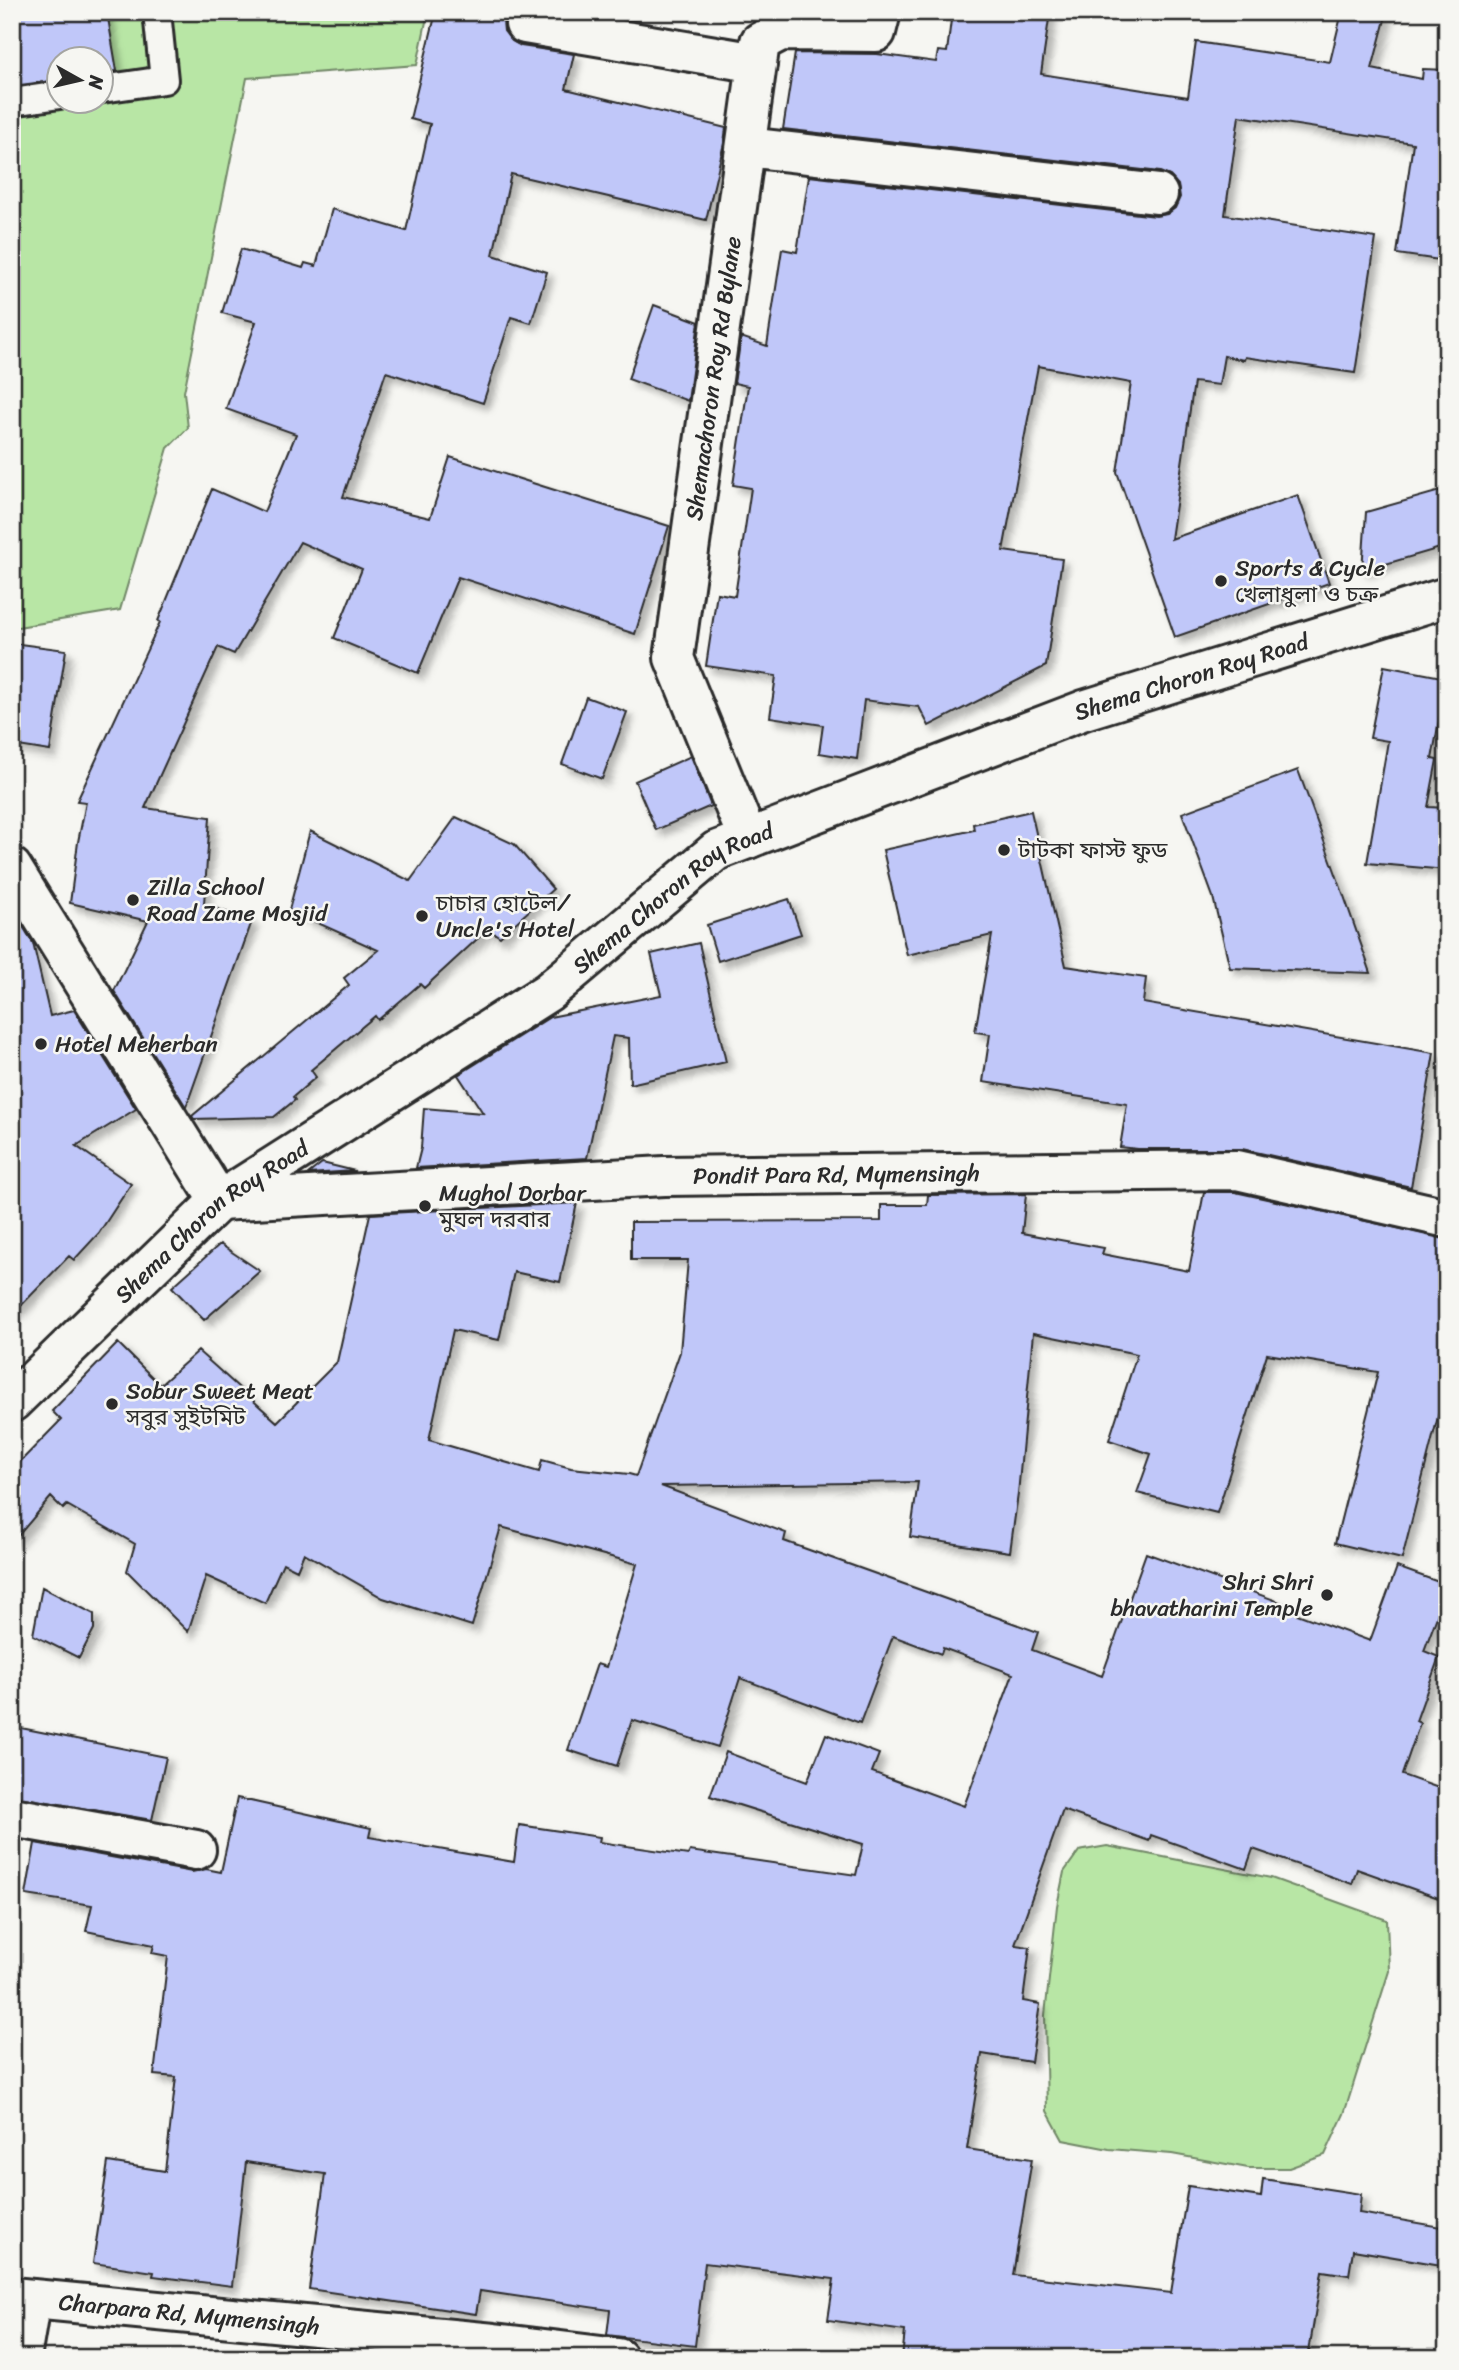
<svg xmlns="http://www.w3.org/2000/svg" width="1459" height="2370" font-family="Sriracha,'Noto Sans Bengali',sans-serif">
  <defs>
    <filter id="shadow"><feDropShadow dx="6" dy="6" stdDeviation="3.5" flood-color="#0004"/></filter>
  </defs>
  <rect width="100%" height="100%" fill="#f6f6f2"/>
  <filter id="ink" filterUnits="userSpaceOnUse"><feTurbulence type="fractalNoise" baseFrequency=".0143" numOctaves="2"/><feDisplacementMap in="SourceGraphic" scale="14" xChannelSelector="R" yChannelSelector="G"/><feConvolveMatrix kernelMatrix="1 2 1 2 8 2 1 2 1" color-interpolation-filters="sRGB"/></filter>
  <g filter="url(#ink)">
    <path fill="#b8e6a5" stroke="#728868" stroke-width="2" fill-rule="evenodd" d="M12,12h416l-11,53 -170,13 -63,314 4,36 -20,20 -48,162 -108,18zM60,60h42v42h-42z
      M1107,1846l164,32 116,42 2,51 -45,143 -19,41 -36,13h-41l-76,-14 -63,-5 -46,-9 -16,-29 -2,-96 12,-109 7,-34 15,-21z"/>
    <path fill="#c0c7f9" stroke="#2b2b2b" stroke-width="2" filter="url(#shadow)" d="M12,12h95l10,59 -15,2v-13h-42v20l-48,6z
      M436,12h71l-4,9 1,10 8,10 9,5 53,8 -8,35 160,39 -2,15 -18,77 -195,-46 -18,81 54,17 -16,51 -20,-6 -28,86 -97,-31 -43,125 87,21 20,-61 219,69 -34,108 -177,-57 -40,96 -84,-35 28,-69 -62,-27 -66,112 -16,-7 -73,161 65,9 -6,87 48,17 -66,186 -72,-116 34,-70 -78,-18 8,-61 8,-40 -9,-1 83,-179 -2,-1 54,-132 52,23 32,-78 -70,-25 30,-87 -34,-9 19,-64 62,19 2,-5 11,3 16,-57 74,22 24,-107 -20,-5z
      M952,12h98l-9,62 147,23 8,-55 134,20 12,-50h45l-15,57 50,10 1,-10 24,1v191l-50,-7 16,-111 -174,-27 -14,99 151,23 -21,135 -110,-16 -1,3 -20,-4 -5,29 -25,-3 -23,157 127,-44 31,88 -154,54 -58,-165 14,-89 -93,-17 -35,185 59,8 -16,107 -117,60 -10,-19 -55,-7 -7,59 -38,-6 4,-28 -53,-8 6,-41 -70,-10 11,-73 18,3 16,-108 -18,-3 15,-99 -14,-3 7,-46 26,9 15,-97 15,3 12,-76 347,40 11,-2 8,-6 5,-11 -2,-12 -8,-9 -10,-4 -377,-43 12,-76 82,1 59,8 2,-11 9,1z
      M654,305l45,17 -11,79 -60,-22z
      M1447,489v57l-85,25 4,-59z
      M12,643l54,7 -16,101 -38,-6z
      M1384,666l63,12 -15,81 5,1 -9,47 19,1v62l-80,-7 21,-122 -18,-3z
      M586,697l41,15 -25,67 -40,-15z
      M691,756l20,50 -55,24 -21,-49z
      M1298,770l46,126 27,77 -141,-5 -17,-71 -31,-84z
      M1031,811l35,155 80,12 -3,25 291,50 -23,134 -169,-38h-104l-18,-2 7,-43 -144,-22 7,-48 -15,-2 17,-97 -85,20 -24,-105 91,-20 -1,-6z
      M456,817l58,27 39,45 -53,48 -12,-8 -64,59 -4,-4 -42,36 -3,-4 -64,54 5,7 -23,20 2,3 -21,17 -80,2 -2,-3 157,-131 -5,-7 34,-28 -89,-40 21,-79 100,50z
      M789,899l12,35 -83,27 -11,-36z
      M19,920l14,23 17,73 24,-6 62,99 -60,37 55,38 -32,49 -25,27 -5,-4 -57,59v-394z
      M699,943l27,119 -96,22 -1,-46 -16,-2 -26,122 -171,10 5,-20 3,-40 59,5 -25,-38 92,-58 111,-22 -10,-41z
      M322,1163l33,8 -47,3z
      M1204,1192h31l212,47v142l-45,178 -67,-16 43,-171 -111,-18 -50,159 -80,-20 14,-39 -42,-14 28,-86 -104,-21 -15,161 -8,58 -100,-15 8,-55 -257,4 125,47 -2,8 254,91 -6,18 70,26 44,-123 153,56 -2,5 73,27 27,-74 50,18v5l-23,61 15,6 -23,64 4,2 -18,52 45,16v110l-90,-32 -5,15 -99,-35 -7,20 -95,-34 -2,6 -86,-31 -48,135 15,2 -7,54 17,3 -9,58 -49,-8 -15,95 65,10 -19,116 158,18 17,-107 73,11 2,-18 98,15 -2,19 88,15v38l-94,-16 -4,25 -27,-4 -14,87h-406l3,-27 -77,-11 6,-41 -129,-16 -10,83 -88,-11 3,-25 -130,-19 -4,23 -167,-25 16,-115 -79,-12 -14,124 -79,-10 1,-4 -61,-9 15,-101 57,9 11,-94 -22,-2 14,-119 -16,-3 2,-8 -68,-14 6,-26 -66,-10 9,-52 157,29 14,-3 15,3 16,-74 134,30 -2,9 145,25 5,-37 81,12 -1,5 89,13 2,-4 166,24 7,-31 -153,-48 16,-44 81,30 19,-48 53,20 -7,18 92,34 49,-132 -70,-26 -2,6 -48,-18 -33,87 -120,-45 -22,69 -86,-27 -15,46 -49,-16 29,-86 9,3 31,-103 -136,-37 -29,99 -89,-28 -79,-45 -7,17 -14,-7 -18,40 -59,-27 -18,56 -61,-61 8,-27 -68,-39 -4,4 -12,-12 -39,46v-73l49,-50 -9,-9 66,-68 42,42 38,-34 79,71 60,-60 33,-148 207,-11 -17,79 -46,-10 -15,68 -46,-10 -24,110 110,32 3,-12 29,8 58,6 7,2 44,-124 8,-92h-57v-38l250,-1v-16h46l1,-10 98,-1 -4,39 82,15 -2,6 87,17z
      M220,1244l40,27 -56,49 -32,-33z
      M42,1587l52,27v15l-15,29 -46,-23z
      M16,1727l150,30 -14,63 -140,-24v-47z"/>
    <g fill="none" stroke-linecap="round" stroke-linejoin="round">
      <defs>
        <path id="lane" d="M102,89l62,-9 -7,-68
          M12,102l48,-7"/>
        <g id="street">
          <path d="M525,24l232,39"/>
          <path d="M746,147l412,47"/>
          <path id="s1" d="M748,839l-74,-181 86,-616 21,-11 95,1 5,-20"/>
          <path id="s2" d="M219,1201l445,-25 573,-6 210,48"/>
          <path d="M12,1817l184,33"/>
          <path d="M21,2358l10,-59"/>
        </g>
        <g id="secondary">
          <path d="M12,868l207,333"/>
          <path id="s3" d="M12,1402l207,-201 329,-209 168,-141 368,-141 363,-113"/>
          <path id="s4" d="M12,2297l482,46 124,15"/>
        </g>
      </defs>
      <use href="#lane" stroke="#2b2b2b" stroke-width="32"/>
      <use href="#street" stroke="#2b2b2b" stroke-width="44"/>
      <use href="#secondary" stroke="#2b2b2b" stroke-width="44"/>
      <use href="#lane" stroke="#f6f6f2" stroke-width="26"/>
      <use href="#street" stroke="#f6f6f2" stroke-width="38"/>
      <use href="#secondary" stroke="#f6f6f2" stroke-width="38"/>
    </g>
  </g>
  <g fill="#2b2b2b" stroke="#f6f6f2" stroke-width="2.5">
    <circle cx="1221" cy="581" r="7"/>
    <circle cx="1004" cy="850" r="7"/>
    <circle cx="133" cy="900" r="7"/>
    <circle cx="422" cy="916" r="7"/>
    <circle cx="41" cy="1044" r="7"/>
    <circle cx="425" cy="1206" r="7"/>
    <circle cx="112" cy="1404" r="7"/>
    <circle cx="1327" cy="1595" r="7"/>
  </g>
  <g text-anchor="middle" stroke-width="5" stroke-linejoin="round" paint-order="stroke">
    <g font-size="23" fill="#2b2b2b" stroke="#f6f6f2">
      <text dy="8" stroke="none"><textPath href="#s1" startOffset="478">Shemachoron Roy Rd Bylane</textPath></text>
      <text dy="8" stroke="none"><textPath href="#s3" startOffset="1404">Shema Choron Roy Road</textPath></text>
      <text dy="8" stroke="none"><textPath href="#s3" startOffset="836">Shema Choron Roy Road</textPath></text>
      <text dy="8" stroke="none"><textPath href="#s2" startOffset="618">Pondit Para Rd, Mymensingh</textPath></text>
      <text dy="8" stroke="none"><textPath href="#s3" startOffset="270">Shema Choron Roy Road</textPath></text>
      <text dy="8" stroke="none"><textPath href="#s4" startOffset="178">Charpara Rd, Mymensingh</textPath></text>
    </g>
    <g font-size="23" fill="#2b2b2b" stroke="#f6f6f2" text-anchor="start">
      <text x="1235" y="576">Sports &amp; Cycle<tspan x="1235" dy="26">খেলাধুলা ও চক্র</tspan></text>
      <text x="1018" y="858">টাটকা ফাস্ট ফুড</text>
      <text x="147" y="895">Zilla School<tspan x="147" dy="26">Road Zame Mosjid</tspan></text>
      <text x="436" y="911">চাচার হোটেল/<tspan x="436" dy="26">Uncle's Hotel</tspan></text>
      <text x="55" y="1052">Hotel Meherban</text>
      <text x="439" y="1201">Mughol Dorbar<tspan x="439" dy="26">মুঘল দরবার</tspan></text>
      <text x="126" y="1399">Sobur Sweet Meat<tspan x="126" dy="26">সবুর সুইটমিট</tspan></text>
      <text x="1313" y="1590" text-anchor="end">Shri Shri<tspan x="1313" dy="26">bhavatharini Temple</tspan></text>
    </g>
  </g>
  <rect width="1459" height="2370" fill="none" stroke="#f6f6f2" stroke-width="42"/>
  <rect x="21" y="21" width="1417" height="2328" fill="none" stroke="#2b2b2b" stroke-width="2.5" filter="url(#ink)"/>
  <g transform="translate(80 80) rotate(98)"><circle r="33" fill="#f6f6f2" stroke="#a5a5a2" stroke-width="2"/>
  <path d="M0-5L12 26L0 18L-12 26Z" fill="#2b2b2b"/>
  <text y="-10" font-size="19" font-weight="bold" text-anchor="middle" fill="#2b2b2b">N</text>
  </g>
</svg>
